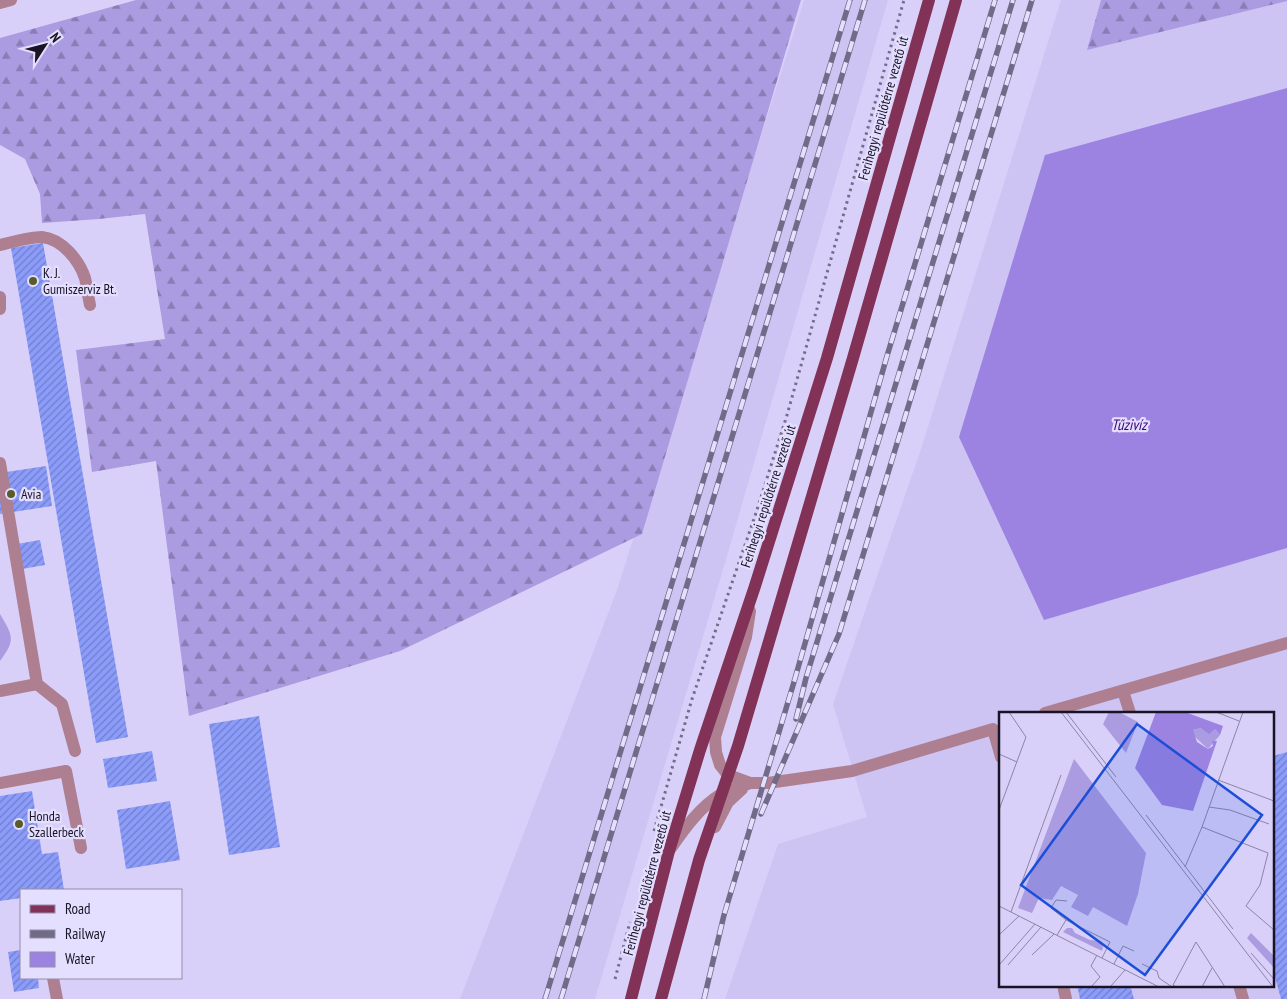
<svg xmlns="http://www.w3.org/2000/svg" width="1287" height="999" font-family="'PT Sans Narrow',sans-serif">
  <defs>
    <pattern id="forest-firs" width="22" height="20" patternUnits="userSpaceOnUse" patternTransform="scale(1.25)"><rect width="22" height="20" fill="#ab9be1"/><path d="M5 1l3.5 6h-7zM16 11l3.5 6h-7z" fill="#8a7db6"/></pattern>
    <pattern id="building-hatch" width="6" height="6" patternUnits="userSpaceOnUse" patternTransform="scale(1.25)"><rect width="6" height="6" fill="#8b9cfa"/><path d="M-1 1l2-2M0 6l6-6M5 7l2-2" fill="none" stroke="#717eca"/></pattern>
  </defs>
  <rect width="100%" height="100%" fill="#d9d0fa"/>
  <path fill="#cec4f4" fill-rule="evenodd" d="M804,0h84l-163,563 -130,436h-135l157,-409z
    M1061,0h226v999h-562l53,-155 89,-27 -34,-113 89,-258zM1001,713h272v272h-272z"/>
  <path fill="#ab9be1" d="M0,614c13,22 16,26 0,47z"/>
  <path fill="url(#forest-firs)" d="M136,0h665l-159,534 -242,117 -211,65 -33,-255 -64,11 -16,-122 89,-11 -20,-125 -46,5 -57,4 -2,-29 -15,-35 -25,-14v-107z
    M1101,0h186v1l-200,49z"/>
  <path fill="#9c83e1" d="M1287,88v460l-243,72 -85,-183 86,-282z"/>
  <path fill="url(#building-hatch)" d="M43,243l85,494 -32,6 -85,-495z
    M46,466l6,40 -52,8v-41z
    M40,540l5,25 -23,4 -5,-25z
    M259,716l21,131 -51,8 -20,-131z
    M152,751l5,30 -49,7 -5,-29z
    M1287,752v247h-6l-8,-29v-214z
    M32,791l10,63 16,-2 6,38h-43v8l-21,3v-105z
    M170,801l10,59 -54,9 -9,-59z
    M21,950v28h17l1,10 -25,4 -6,-40z
    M1077,985h53l4,14h-54z"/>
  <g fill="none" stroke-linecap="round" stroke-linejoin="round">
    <path stroke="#736d8a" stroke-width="3" stroke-dasharray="2.5 4" stroke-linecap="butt" d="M654,831l38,-132 64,-186 31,-98 117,-415
      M615,979l15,-57"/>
    <path stroke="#ad7f90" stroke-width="12" d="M0,245c12,-3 30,-8 42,-8 20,2 37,23 43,41 2,8 3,18 5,27
      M0,297v12
      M0,463l37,221 -37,7
      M750,611l-4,26 -31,100 1,15 4,13 8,10 22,8h18l84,-12 141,-42 8,28
      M37,684l25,20 13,47
      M1123,691l7,22
      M1045,713l242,-70
      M0,783l66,-12 15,77
      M715,827l13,-25 14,-13
      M671,848c14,-20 29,-41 50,-54 9,-5 20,-7 29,-11
      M53,978l4,21
      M1063,985l3,14
      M1239,985l4,14"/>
    <path stroke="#ad7f90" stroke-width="12" d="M0,3l11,-3"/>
    <path stroke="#823257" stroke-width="12" d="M631,999l38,-148 31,-101 55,-164 72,-228 102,-358
      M661,999l38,-139 39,-114 115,-388 103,-358"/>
    <defs>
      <path id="rail" d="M796,719l10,-41 207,-678
        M761,814l78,-180 193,-634
        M545,999l305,-999
        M561,999l304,-999
        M704,999l20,-84 70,-233 93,-326 108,-356"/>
    </defs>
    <use href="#rail" stroke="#716b88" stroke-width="5.5"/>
    <use href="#rail" stroke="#e5dfff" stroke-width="4" stroke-dasharray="11" stroke-linecap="butt"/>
  </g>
  <g fill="#575c2a" stroke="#e5dfff" stroke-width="2">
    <circle cx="33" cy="281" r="5"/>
    <circle cx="11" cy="494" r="5"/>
    <circle cx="19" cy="824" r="5"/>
  </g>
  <g text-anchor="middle" stroke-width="4.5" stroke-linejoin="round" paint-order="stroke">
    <g font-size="14" fill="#181426" stroke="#e5dfff">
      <text transform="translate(883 108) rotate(-74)" y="5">Ferihegyi repülőtérre vezető út</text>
      <text transform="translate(768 496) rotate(-72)" y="5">Ferihegyi repülőtérre vezető út</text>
      <text transform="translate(647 883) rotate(-75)" y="5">Ferihegyi repülőtérre vezető út</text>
    </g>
    <g font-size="14" fill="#181426" stroke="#e5dfff" text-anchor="start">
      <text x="43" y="278">K. J.<tspan x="43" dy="16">Gumiszerviz Bt.</tspan></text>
      <text x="21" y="499">Avia</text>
      <text x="29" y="821">Honda<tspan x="29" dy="16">Szallerbeck</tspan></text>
    </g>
    <g font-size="15" font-style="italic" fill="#390077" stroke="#e5dfff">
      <text x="1129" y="430">Tűzivíz</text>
    </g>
  </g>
  <g transform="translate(999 712)">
    <rect width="275" height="275" fill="#d9d0fa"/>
    <path d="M68,216h5l3,5 15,7 11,1 2,7 -1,3 -39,-19zM252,221l23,23v12l-27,-30z" fill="#ab9be1"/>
    <path d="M110,0h10l19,10 -12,31 -23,-29zM75,47l72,94 -8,41 -11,32 -34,-19 -5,9 -17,-9 7,-12 -17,-9 -9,14 -13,-2 -7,15 -14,-5z" fill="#ab9be1"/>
    <path d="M202,16h13l6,7 -12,14 -15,-14v-5z" fill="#ab9be1"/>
    <path d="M157,0h29l38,14 -3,9 -5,-6 -6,5 -8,-6 -8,2 4,12 11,7 5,-3 -1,-5h5l-24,70 -31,-6 -27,-37z" fill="#9c83e1"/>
    <path fill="none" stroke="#8c85a5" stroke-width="1" d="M62,0l212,275M67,0l50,65M217,0l23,9M0,42l18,8M219,68l56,21M210,95l21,3 39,14M0,98l27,-73 -17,-25M147,103l87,114M203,115l41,-115M186,155l17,-40 66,26 -8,32 -14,21 28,24M0,194l160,81M12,200l50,-137M67,208l-15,-12 5,-8 11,1M0,223l20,-19M58,223l9,-15 44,22 -8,16M197,230l29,45M252,241l23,26M33,243l22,-21M1,252l35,-40M115,252l9,-18 11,5M143,252l15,7 2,7 13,9M9,253l33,-38M92,275l9,-10 -9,-11 6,-11M111,275l15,-17M177,275l-3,-2 23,-43M203,275l10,-19"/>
    <path fill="#1d4ed8" fill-opacity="0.15" stroke="#1d4ed8" stroke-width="2.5" d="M138,12l125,91 -117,160 -124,-90z"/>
    <rect width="275" height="275" fill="none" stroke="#181426" stroke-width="2.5"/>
  </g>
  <rect x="20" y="889" width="162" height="90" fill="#e5dfff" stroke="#938ea8"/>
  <rect x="30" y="905" width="25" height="8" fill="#823257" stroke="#938ea8"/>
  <text x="65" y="914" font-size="15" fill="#181426">Road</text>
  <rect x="30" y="930" width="25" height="8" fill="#716b88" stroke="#938ea8"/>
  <text x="65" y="939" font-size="15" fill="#181426">Railway</text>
  <rect x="30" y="952" width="25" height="15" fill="#9c83e1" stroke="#938ea8"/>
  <text x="65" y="964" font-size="15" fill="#181426">Water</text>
  <g transform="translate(45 45) rotate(54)" stroke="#e5dfff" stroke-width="4" paint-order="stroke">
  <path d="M0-4L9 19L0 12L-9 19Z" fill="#181426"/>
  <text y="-8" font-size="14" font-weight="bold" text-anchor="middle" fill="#181426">N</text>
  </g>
</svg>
